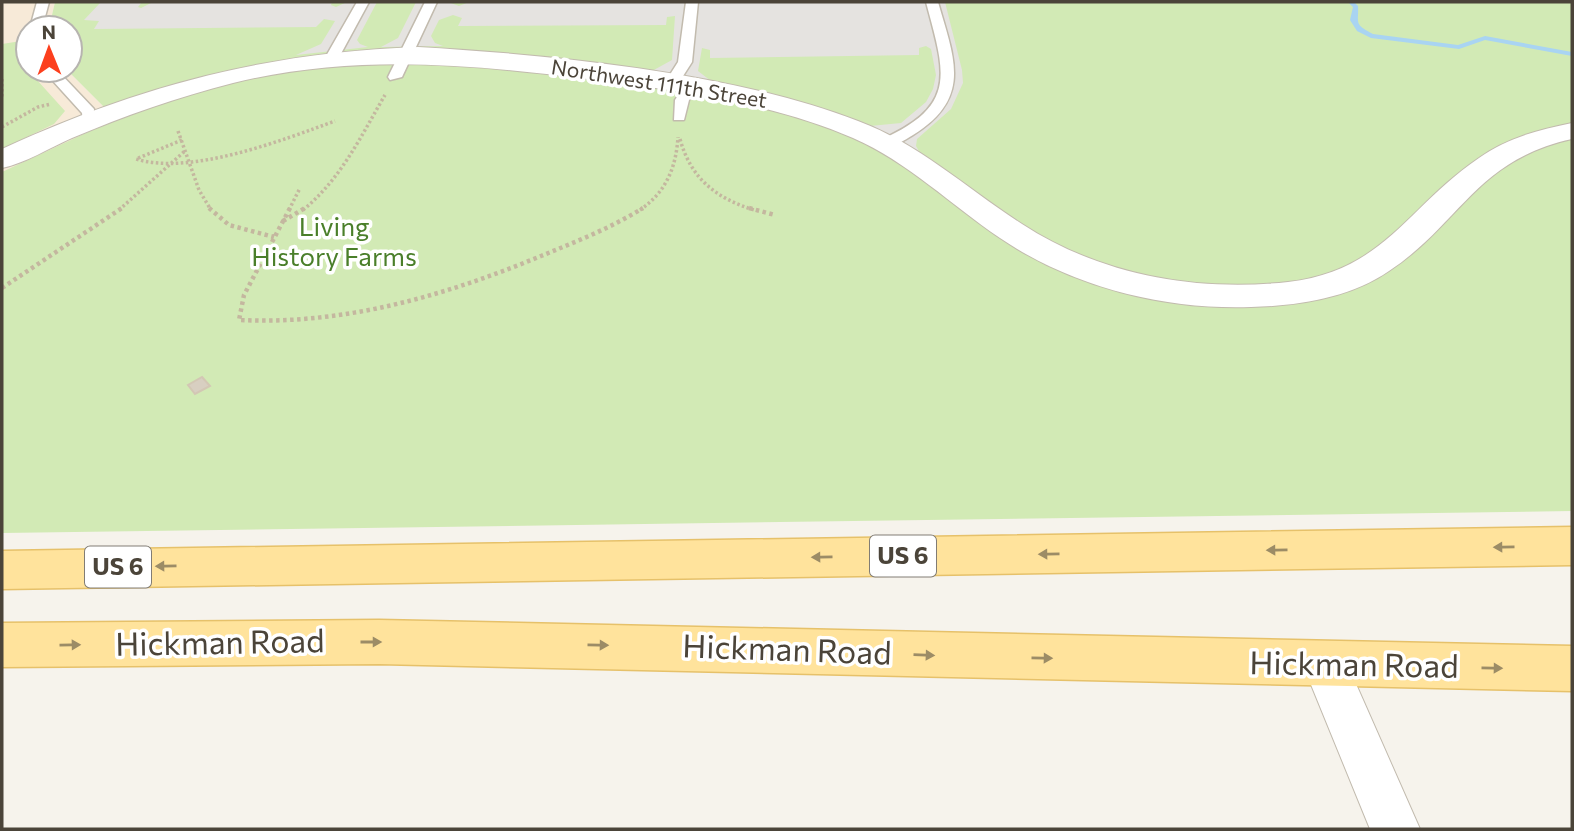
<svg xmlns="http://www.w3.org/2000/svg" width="1574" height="831" font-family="Commissioner,sans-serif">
  <rect width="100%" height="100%" fill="#f6f3ec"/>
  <path fill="#f7ead8" d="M2,2h53l-6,26h-21v42h39l56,56 -121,66z"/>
  <path fill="#d2eab5" d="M55,2h1517v509l-1570,22v-361l114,-53 -49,-49h3v-42h-21z
    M21,41l7,29 37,41 -11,13 -52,25v-105z"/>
  <path fill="#e5e3e0" d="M101,2h41l-4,5 3,1 12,-6h179l-1,3 5,2 11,-5h30l-20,38 3,4 8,3 -72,8 25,-11 14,-23 -11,-2 -8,8 -222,2 5,-8 -15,-1z
    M416,2h32l11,4 10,-4h476l17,68 1,13 -12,26 -34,30 -1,7 4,7 -50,-27 31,-3 25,-21 7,-13 3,-14 -5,-26 -5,-3 -7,2v7l-209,3v-8l-8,-2 -4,23 13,10 -59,-10 20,-11 3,-44 -8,1 -1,8 -208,1 4,-8 -9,-3 -14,5 -8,16 4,7 8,3 -62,1 17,-9z"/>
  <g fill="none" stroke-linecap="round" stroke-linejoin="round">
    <path fill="#a9d4f2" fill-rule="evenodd" d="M1348,2h6l4,4c1,17 -5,18 15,28l85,11 27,-9 87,16v4l-87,-16 -26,9 -88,-11 -14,-7 -7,-11 3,-13z"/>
  </g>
  <path fill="#d8cfc1" stroke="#d3c7b4" stroke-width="2" d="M202,377l8,9 -15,8 -7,-9z"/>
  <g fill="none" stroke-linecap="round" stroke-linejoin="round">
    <defs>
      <path id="service" d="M37,2h12l-7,26h-12z
        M357,2h12l-32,59h-10l-2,-3z
        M425,2h12l-35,75 -12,3 -2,-3z
        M686,2h12l-6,60 -16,25 -5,1 -7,-4 14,-22z
        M926,2h12c16,56 35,96 -25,133 -10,6 -23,15 -35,12v-6c81,-35 67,-67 48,-139z
        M43,70h14l37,39 -1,14h-10l-1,-10z
        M686,84l12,3 -9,13 -5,20h-10l1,-20z"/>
      <path id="minor" d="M418,47c136,8 313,25 440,74 62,23 109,68 164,103 78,51 174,68 266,58 96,-11 119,-75 191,-124 28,-20 59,-28 93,-35v16c-96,21 -112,85 -183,132 -39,27 -92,35 -138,36 -87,3 -179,-20 -251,-69 -49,-33 -92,-76 -147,-100 -78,-34 -165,-46 -248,-57 -128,-16 -246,-29 -372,2 -55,14 -109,33 -161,55 -23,10 -46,25 -70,30v-19c136,-63 266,-97 416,-102z
        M1325,644l16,6 79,179h-50l-67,-164 6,-15z"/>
      <path id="primary" d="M1572,527v38l-1570,24v-38z
        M379,620l1193,26v45l-1193,-27 -377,3v-44z"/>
    </defs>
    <use href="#service" stroke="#c2bbae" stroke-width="3"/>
    <use href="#minor" stroke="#c2bbae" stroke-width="2"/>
    <use href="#primary" stroke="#e6c16a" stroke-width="3"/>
    <path stroke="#c4b79f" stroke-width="3.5" stroke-dasharray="2.5 2.5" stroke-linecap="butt" d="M2,79v20
      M2,127l36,-20 13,-3
      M178,131l21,59 12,20
      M680,139c11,40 36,59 74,71
      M182,140l-46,19c54,17 147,-19 199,-38
      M119,210l67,-60
      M289,210l11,-22
      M303,210c38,-31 58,-74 82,-115
      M640,210c26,-18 36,-42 38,-73"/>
    <path stroke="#c4b79f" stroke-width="4.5" stroke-dasharray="3.5 3.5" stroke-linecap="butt" d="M209,208l20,17 45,12
      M290,208l-46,87 -5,25c105,5 205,-24 302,-64 34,-14 70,-28 102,-48
      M749,208l26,7
      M283,221l22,-13
      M2,288l120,-80"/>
    <use href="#service" fill="#fff" fill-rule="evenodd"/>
    <use href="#minor" fill="#fff" fill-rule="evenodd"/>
    <use href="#primary" fill="#ffe39c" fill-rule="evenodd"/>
  </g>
  <defs><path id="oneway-solid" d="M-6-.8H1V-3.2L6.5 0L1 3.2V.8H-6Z" transform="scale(1.75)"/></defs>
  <g fill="#9c8c66">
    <use href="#oneway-solid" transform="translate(1504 547) rotate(179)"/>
    <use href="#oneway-solid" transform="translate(1277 550) rotate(179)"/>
    <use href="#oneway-solid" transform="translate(1049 554) rotate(179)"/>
    <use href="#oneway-solid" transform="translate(822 557) rotate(179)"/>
    <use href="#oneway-solid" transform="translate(166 566) rotate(179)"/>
    <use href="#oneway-solid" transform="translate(371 642)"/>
    <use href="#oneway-solid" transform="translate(70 645) rotate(-1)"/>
    <use href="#oneway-solid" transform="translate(598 645) rotate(1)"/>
    <use href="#oneway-solid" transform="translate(924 655) rotate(2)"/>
    <use href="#oneway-solid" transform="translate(1042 658) rotate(1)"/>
    <use href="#oneway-solid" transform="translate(1492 668) rotate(1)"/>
  </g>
  <g text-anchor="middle" stroke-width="7" stroke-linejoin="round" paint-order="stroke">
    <g font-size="21" fill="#4b4439" stroke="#fff">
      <text transform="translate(659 84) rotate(9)" y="7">Northwest 111th Street</text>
    </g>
    <g fill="#fff" stroke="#817c74" stroke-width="2">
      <rect x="870" y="535.5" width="66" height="41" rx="5"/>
      <rect x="85" y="546.5" width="66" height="41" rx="5"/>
    </g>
    <g font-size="24" font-weight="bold" fill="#4b4439">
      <text x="903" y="564">US 6</text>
      <text x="118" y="575">US 6</text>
    </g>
    <g font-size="26" fill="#4a7f2a" stroke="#fff">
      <text x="334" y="236">Living<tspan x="334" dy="30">History Farms</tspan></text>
    </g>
    <g font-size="32" fill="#4b4439" stroke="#fff">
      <text transform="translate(220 643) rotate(-1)" y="11">Hickman Road</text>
      <text transform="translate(787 650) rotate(2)" y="11">Hickman Road</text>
      <text transform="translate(1354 665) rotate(1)" y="11">Hickman Road</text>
    </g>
  </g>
  <rect width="1574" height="831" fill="none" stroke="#4b4439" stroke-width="7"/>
  <g transform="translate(49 49) rotate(359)"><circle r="33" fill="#ffffff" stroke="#b7b4b0" stroke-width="2"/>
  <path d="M0-5L12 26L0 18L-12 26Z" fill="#fc3f1d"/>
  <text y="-10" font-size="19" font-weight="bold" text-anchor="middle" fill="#4b4439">N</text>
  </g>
</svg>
